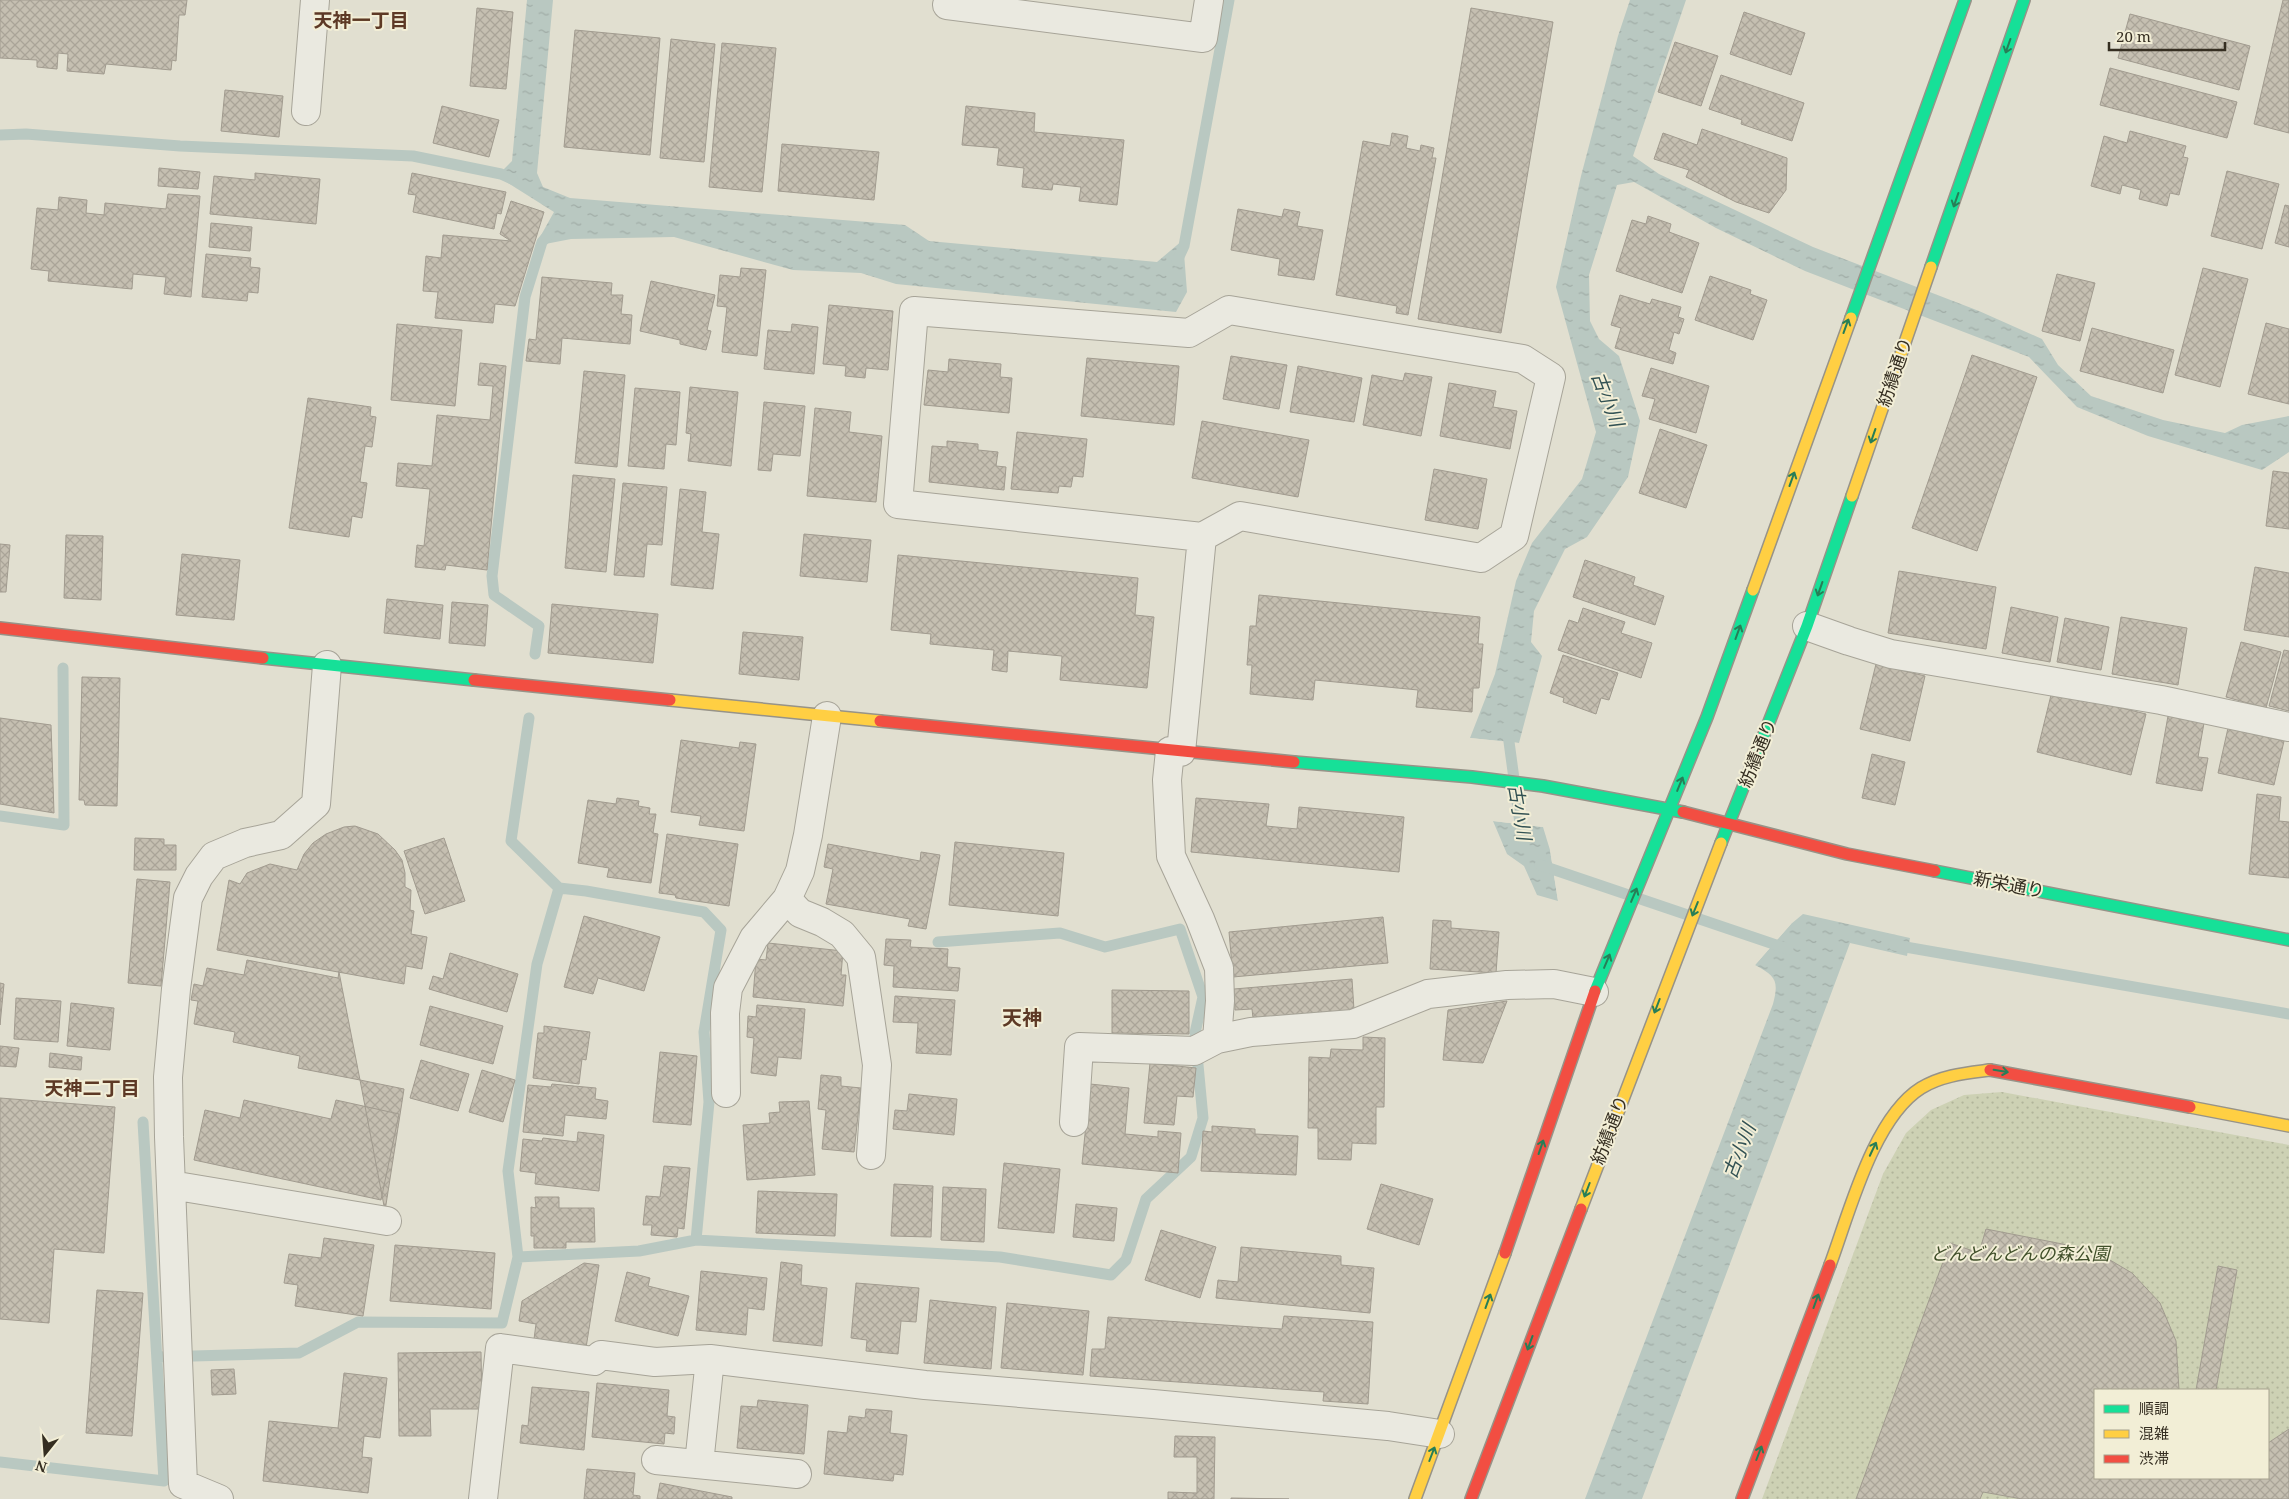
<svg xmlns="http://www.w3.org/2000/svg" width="2289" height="1499" font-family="'Noto Serif','Noto Sans JP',serif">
  <defs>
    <pattern id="park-dots" width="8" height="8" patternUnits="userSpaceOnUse" patternTransform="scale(1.25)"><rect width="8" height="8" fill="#cdd1b4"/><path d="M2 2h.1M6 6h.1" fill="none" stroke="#b1b49a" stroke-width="1.8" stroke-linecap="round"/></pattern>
    <pattern id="water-ripples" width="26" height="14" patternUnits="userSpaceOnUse" patternTransform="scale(1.25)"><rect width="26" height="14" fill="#b9c8c1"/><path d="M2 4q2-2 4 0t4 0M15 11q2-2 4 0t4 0" fill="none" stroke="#a0aca6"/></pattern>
    <pattern id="building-cross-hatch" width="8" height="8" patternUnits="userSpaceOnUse" patternTransform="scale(1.25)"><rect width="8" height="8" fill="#c5bfb1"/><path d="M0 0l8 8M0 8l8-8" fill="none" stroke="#aaa498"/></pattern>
  </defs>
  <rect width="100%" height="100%" fill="#e1dfd0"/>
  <path fill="url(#park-dots)" fill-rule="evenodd" d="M2002,1092l287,53v354h-527l121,-325 23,-41 25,-23 33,-15zM2095,1390h173v88h-173z"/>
  <path fill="url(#water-ripples)" d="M527,0h26l-16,173 6,14 27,11 335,27 24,16 228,21 26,-22 4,52 -11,20 -280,-28 -35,-11 -68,-3 -119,-33 -103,2 -36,7 19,-34 -57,-36 15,-15z
    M1630,0h56l-53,156 26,18 154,73 166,64 63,28 16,26 33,31 72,24 62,13 17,-8 47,-9v36l-27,18 -114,-34 -71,-29 -48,-50 -224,-86 -89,-43 -82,-46 -17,3 -28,90 1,46 9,18 20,17 21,65 -12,56 -41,60 -22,12 -31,62 -3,31 11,14 -23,87 -49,-5 25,-64 21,-93 16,-38 50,-64 14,-47 -40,-145 25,-111 37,-140z
    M1493,821l50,6 7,23 8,51 -21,-6 -13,-29 -17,-12z
    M1803,914l107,24 -3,18 -57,-13 -208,556h-57l188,-495c6,-23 3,-28 -18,-39l36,-41z"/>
  <path fill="#e1dfd0" d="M1470,738l49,5 1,3 -50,-6z
    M1493,819l49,5 1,3 -50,-6z
    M1550,850l3,1 7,51 -2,-1z
    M1789,923l2,1 -36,41 -2,-1z"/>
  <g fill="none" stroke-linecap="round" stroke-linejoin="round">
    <path stroke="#b9c8c1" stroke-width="11" d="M0,135l26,-1 154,12 233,10 88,18 11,5
      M1177,261l7,-15 45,-246
      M535,654l4,-28 -45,-31 -2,-19 33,-279 17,-55 7,-8
      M1507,727l15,111
      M0,816l64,9 -1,-157
      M1540,865l248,84
      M559,888l27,3 118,21 17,18 -17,102 5,70 -13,138
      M1894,945l395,69
      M518,1257l121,-6 57,-11 304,17 111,18 15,-15 20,-61 45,-42 12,-39 -8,-85 8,-36 -23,-68 -75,18 -45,-14 -122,9
      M158,1357l141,-4 59,-31 144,1 16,-66 -10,-86 29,-207 22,-76 -48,-47 18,-123
      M0,1462l164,19 -21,-359"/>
  </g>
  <path fill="url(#building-cross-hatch)" stroke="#a19b8f" d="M0,0h187l-2,15h-6l-3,46 -4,-1 -1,10 -65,-6 -2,10 -37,-3 1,-17 -10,-1 -1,16 -20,-2v-7l-37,-2z
    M2283,0h6v133l-35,-9z
    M477,8l36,4 -7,77 -36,-3z
    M1471,8l82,14 -52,311 -83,-14z
    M1744,12l61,21 -14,42 -61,-21z
    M2130,14l120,32 -11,44 -121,-32z
    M575,30l85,8 -10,117 -86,-8z
    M671,39l44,5 -11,118 -44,-4z
    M1675,42l43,14 -17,50 -43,-14z
    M722,43l54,5 -14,144 -53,-5z
    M2110,68l127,34 -10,36 -127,-33z
    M1721,75l83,28 -12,38 -51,-17 1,-4 -33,-11z
    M225,90l58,6 -4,41 -58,-6z
    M442,106l57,14 -10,37 -56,-14z
    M966,106l69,7 -1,19 90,8 -7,65 -38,-4 2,-14 -28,-3 -1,6 -30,-3 2,-19 -27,-3 2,-17 -37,-3z
    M1702,129l85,29 -1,32 -17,23 -33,-11 -50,-25 3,-7 -35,-11 9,-26 34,12z
    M2130,131l56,15 -3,11 5,1 -9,37 -9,-2 -3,13 -28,-7 2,-9 -19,-5 -2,9 -29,-8 13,-50 23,7z
    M1392,133l16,3 -2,12 14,3 1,-6 13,3 -2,10h4l-28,157 -12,-2 1,-7 -61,-11 27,-154 27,5z
    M782,144l97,8 -5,48 -96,-9z
    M159,168l41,4 -2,17 -40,-3z
    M2227,171l52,13 -17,65 -51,-13z
    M255,173l65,6 -4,45 -106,-10 4,-38 41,4z
    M412,173l94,19 -5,22 -4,-1 -3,16 -81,-17 3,-17 -8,-1z
    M168,194l32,2 -9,101 -27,-3 2,-17 -33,-3 -1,15 -84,-8 1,-10 -18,-2 6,-61 21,2 1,-13 28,3 -1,13 18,2 1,-12 61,6z
    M511,201l33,11 -29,94 -20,-2 -2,19 -58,-5 3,-26 -15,-1 3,-35 15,2 2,-23 68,6 -11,-7z
    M2285,205l4,1v41l-14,-4z
    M1238,209l44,8 2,-8 16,3 -3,14 26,4 -9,50 -36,-5 2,-16 -49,-9z
    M1648,216l23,8 -2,8 30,11 -17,50 -66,-22 16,-51 14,4z
    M211,223l41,4 -2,24 -41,-4z
    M206,254l45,4 -1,9 10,1 -2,25 -10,-1 -1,9 -45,-4z
    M741,268l25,2 -9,86 -35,-4 5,-45 -10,-1 3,-31 20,2z
    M2203,268l45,11 -28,108 -45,-12z
    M2057,274l38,9 -15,58 -38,-10z
    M1710,276l41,14 -1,4 17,6 -14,40 -58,-20z
    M542,277l70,6 -1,12h12l-2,19 11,1 -2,29 -68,-6 -2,26 -34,-3 3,-22 7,1z
    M651,281l64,14 -8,35 4,1 -5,19 -26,-6v-4l-40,-9z
    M1620,295l30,9 2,-5 29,8 -3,10 6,2 -5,15 -5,-2 -5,18 7,3 -3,11 -58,-16 6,-20 -10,-3z
    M829,305l64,6 -5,59 -22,-2 -1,10 -20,-2 1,-10 -23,-2z
    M2266,323l23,6v75l-41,-10z
    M397,324l65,6 -7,76 -64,-6z
    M792,324l26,3 -4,47 -50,-5 4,-39 23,2z
    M2092,328l82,22 -11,43 -83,-22z
    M1972,355l65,22 -60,174 -65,-23z
    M1231,356l56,9 -8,44 -56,-10z
    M1087,358l92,8 -5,59 -93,-9z
    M949,359l52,5 -1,13 12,1 -3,35 -85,-8 4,-35 20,2z
    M480,363l26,3 -19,204 -41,-5 -1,5 -30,-3 2,-22 7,1 6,-57 -34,-3 2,-23 34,3 5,-51 53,5 3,-34 -15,-1z
    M1298,366l64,12 -8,44 -64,-10z
    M1651,368l58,18 -13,47 -47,-14 6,-20 -13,-3z
    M584,371l41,4 -8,92 -42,-4z
    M1405,373l27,4 -11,59 -58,-11 9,-50 31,6z
    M1449,383l47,8 -3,16 24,4 -7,38 -70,-13z
    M690,387l48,5 -7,74 -43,-5 3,-27 -5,-1z
    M635,388l45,4 -4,53 -10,-1 -2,25 -36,-3z
    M308,398l63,9 -1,9 6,1 -4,30 -7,-1 -5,36 7,1 -5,35 -10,-2 -3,21 -60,-9z
    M764,402l41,4 -5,50 -27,-2 -2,17 -13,-1z
    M815,408l36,4 -2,20 33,4 -6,66 -69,-6z
    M1202,421l107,19 -11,57 -106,-19z
    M1660,429l47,16 -21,63 -47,-15z
    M1017,432l70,7 -4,38 -10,-1 -2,11 -12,-1 -1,7 -47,-4z
    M947,441l31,3v6l20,2 -2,14 10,1 -2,23 -75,-8 3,-36 15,1z
    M1434,469l53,10 -9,50 -53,-9z
    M2273,471l16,2v56l-23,-3z
    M573,475l42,4 -9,93 -41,-4z
    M623,483l44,4 -5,58 -15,-1 -3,33 -30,-2z
    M680,489l26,3 -4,40 17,2 -6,55 -42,-4z
    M804,534l67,6 -4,42 -67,-6z
    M66,535l37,1 -2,64 -37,-2z
    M0,544l10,1 -4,47h-6z
    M182,554l58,6 -6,60 -58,-5z
    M898,555l240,23 -3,37 19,2 -7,71 -87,-8 2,-24 -54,-5 -1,21 -15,-2 2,-20 -64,-6 1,-10 -40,-4z
    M1585,560l50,17 -2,8 31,11 -9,29 -82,-28z
    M2255,567l34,6v64l-45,-7z
    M1899,571l97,16 -10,62 -98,-16z
    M1259,595l221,22 -2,27h5l-4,44h-6l-1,24 -56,-5 2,-17 -103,-10 -2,20 -63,-6 2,-29h-5l3,-39h6z
    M387,599l56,6 -3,34 -56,-6z
    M452,602l36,3 -3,41 -36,-3z
    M552,604l106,10 -5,49 -105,-10z
    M2011,607l47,10 -8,45 -48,-9z
    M1583,608l42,14 -4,11 31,10 -11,35 -83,-28 11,-30 9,3z
    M2121,617l66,11 -9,57 -66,-11z
    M2065,618l44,9 -8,43 -44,-8z
    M743,632l60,5 -4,43 -60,-6z
    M2241,642l40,10 -15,56 -40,-11z
    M2284,650l5,1v60l-20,-5z
    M1563,655l55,18 -9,27 -8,-2 -5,16 -33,-12 1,-4 -14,-5z
    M1876,664l49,12 -15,65 -50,-12z
    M82,677l38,1 -3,128 -32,-1 -1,-5h-5z
    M2052,691l94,23 -15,61 -94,-23z
    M2168,716l36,7 -6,34 10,1 -6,33 -46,-8z
    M0,718l51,7 3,88 -54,-9z
    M2228,728l56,13 -10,44 -56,-12z
    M681,740l58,8 1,-6 16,2 -12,87 -45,-6 2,-9 -30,-4z
    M1872,754l33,8 -10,43 -33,-7z
    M2257,794l24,3 -2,24 10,1v56l-40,-4z
    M617,798l22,3 -1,5 12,2 -1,6h7l-3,19 5,1 -7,49 -44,-6 2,-9 -31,-5 10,-63 28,4z
    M1196,798l73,6 -3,22 31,3 2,-22 105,10 -5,55 -208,-20z
    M355,826l23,8 17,16 7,10 3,13v14l6,3 -1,20 4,1 -3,23 16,3 -5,32 -16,-3 -2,18 -187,-34 12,-70 11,4 7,-11 23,-9 27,6 7,-16 9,-11 13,-9 18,-7z
    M667,834l71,10 -9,62 -53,-8 -1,-3 -16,-2z
    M135,838l29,1v6h12v25h-42z
    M444,838l21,63 -40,13 -21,-63z
    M955,842l109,11 -6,63 -109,-11z
    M828,844l92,17 1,-9 19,3 -14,74 -18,-3 2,-7 -84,-15 7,-35 -9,-2z
    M137,879l33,3 -9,104 -33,-3z
    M584,916l76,21 -16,54 -46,-13 -5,16 -29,-7z
    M1383,917l5,46 -155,14 -4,-45z
    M1433,920l18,1v7l48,4 -3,41 -66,-4z
    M886,939l25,1 -1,7 38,2 -1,18 13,1 -2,23 -65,-4 1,-21 -10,-1z
    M768,943l75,8 -2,24h5l-3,31 -90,-9 3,-38 10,1z
    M450,953l68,21 -11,38 -78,-23 4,-13 10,3z
    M247,960l91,18 1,-6 21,108 -62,-12 2,-12 -67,-14 2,-10 -41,-8 4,-23 -7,-1 3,-16 9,2 4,-18 37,7z
    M1352,979l2,31 -101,8 -1,-9 -17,1 -1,-21z
    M0,983l4,1 -4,41z
    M1112,990l77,1v43l-77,-1z
    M895,996l60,4 -4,55 -35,-2 2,-30 -25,-1z
    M16,998l45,3 -3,41 -44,-3z
    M1507,1001l-24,62 -40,-3 5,-50z
    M71,1003l43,5 -4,42 -43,-4z
    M757,1005l48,4 -4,50 -23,-2 -2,19 -25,-3 3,-35 -7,-1 1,-21 8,1z
    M430,1006l73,20 -10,38 -73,-19z
    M544,1026l46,6 -4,28 -4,-1 -3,25 -46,-6 5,-45h6z
    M1363,1037l22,1 -1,69h-8v37l-24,-1 -1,17 -33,-1v-31h-10l1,-71 21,1 1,-9 32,1z
    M0,1046l19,2 -3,19 -16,-1z
    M660,1052l37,4 -6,69 -38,-3z
    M50,1053l32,4 -1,13 -32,-3z
    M421,1060l48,14 -11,37 -48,-13z
    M1150,1063l46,5 -3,29 -16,-1 -3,29 -30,-2z
    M482,1070l33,10 -12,42 -34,-10z
    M821,1075l20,2v9l20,2 -7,64 -32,-3 4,-39 -8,-1z
    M360,1080l44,9 -19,122z
    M552,1084l44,4 -1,11 13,2 -2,18 -41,-4 -2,21 -40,-4 5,-47 23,2z
    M1090,1084l39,4 -4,46 33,3v-6l23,2 -3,40 -96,-9z
    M909,1094l48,5 -3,36 -61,-6 2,-19 12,1z
    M0,1098l115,9 -11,146 -50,-4 -5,74 -49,-4z
    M244,1100l87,19 5,-19 63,14 -18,86 -187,-40 11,-50 35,8z
    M809,1101l6,74 -68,5 -4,-55 27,-2 -1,-10 11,-1 -1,-10z
    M1212,1126l43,3v5l43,2 -2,39 -95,-4 2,-40 9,1z
    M578,1132l26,3 -5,56 -64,-7 1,-11 -16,-2 3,-32 19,2 1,-3 34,4z
    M1004,1163l56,6 -6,64 -56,-5z
    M664,1166l26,2 -6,61 -6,-1 -1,9 -26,-2 1,-10h-9l3,-29 14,1z
    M894,1184l39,2 -2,51 -40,-1z
    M1381,1184l52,15 -14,46 -52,-16z
    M943,1187l43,2 -2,53 -43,-2z
    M758,1191l79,3 -2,42 -79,-3z
    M535,1197h24v11h35l1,34h-29v6h-32v-12h-3v-29l5,1z
    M1076,1204l41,4 -3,33 -41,-4z
    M1986,1229l107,21 39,23 28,30 16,38 3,49h-84v88h173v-35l21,-14v70h-267l-39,-7 -3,7h-124l94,-256 29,10z
    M1161,1230l55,17 -16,51 -55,-18z
    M324,1238l50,7 -11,71 -68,-10 3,-21 -14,-2 5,-29 32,4z
    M395,1245l100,8 -4,56 -101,-8z
    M1241,1247l100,9v9l33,3 -4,45 -154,-15 2,-18 20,2z
    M781,1262l21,3 -1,20 26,3 -5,58 -49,-5z
    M584,1263l15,2 -13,83 -52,-9 2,-15 -17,-3 3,-20z
    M2218,1266l19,4 -21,120h-20z
    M701,1271l66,7 -3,32 -16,-2 -2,27 -50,-5z
    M627,1272l23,6 -2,8 41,10 -11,40 -63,-15z
    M856,1283l63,5 -3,34 -15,-1 -3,33 -32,-3 1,-11 -16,-2z
    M97,1290l46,3 -11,143 -46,-3z
    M930,1300l66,7 -5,62 -67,-6z
    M1007,1303l82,8 -6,64 -82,-7z
    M1284,1316l89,6 -5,82 -45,-3 1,-9 -234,-16 2,-27h13l3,-32 174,12z
    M481,1352l1,57h-52l1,27h-32l-1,-83z
    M234,1369l2,25 -24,1 -1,-25z
    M344,1373l43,5 -7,60 -16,-2 -2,21 10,1 -4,35 -105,-12 6,-60 69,7z
    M597,1383l72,7 -2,26 8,1 -1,17 -9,-1 -1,11 -72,-7z
    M532,1387l57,5 -5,58 -64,-7 2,-18 6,1z
    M758,1400l50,5 -4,49 -67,-6 4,-42 16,1z
    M866,1409l26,2 -2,22 17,2 -4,40 -9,-1 -1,7 -69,-7 4,-43 19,2 2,-17 16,2z
    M1175,1436l40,1 -1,62h-46v-7l29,1v-36h-23z
    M587,1469l48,4 -2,22 7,1v3h-56z
    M660,1483l72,14v2h-75z
    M1231,1498l58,1h-58z"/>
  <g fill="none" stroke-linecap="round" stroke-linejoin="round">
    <defs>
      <path id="street" d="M947,5l256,33 6,-38
        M306,111l9,-111
        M1807,626l42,15 42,13 270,46 128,27
        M1170,751l-3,29 4,76 29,63 19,49 1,33 -3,38
        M1181,752l21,-215 -304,-33 16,-193 275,22 40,-23 294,49 28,18 -37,159 -33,22 -241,-42 -38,21
        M787,899l13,14 22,9 20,12 19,23 16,108 -6,90
        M726,1093l-1,-80 3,-25 26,-50 33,-39 13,-28 8,-36 19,-119
        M1074,1122l5,-75 115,4 23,-12 34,-7 102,-8 75,-30 79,-9 47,-1 40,8
        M171,1185l216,36
        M656,1460l141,14
        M699,1464l11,-105
        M219,1499l-36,-15 -14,-347 -1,-60 8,-88 12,-91 11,-22 15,-20 31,-13 36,-8 35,-31 11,-139
        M483,1499l17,-151 94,13 7,-6 54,7 55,-3 215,26 228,19 235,22 52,8"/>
      <path id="fast" d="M1931,267l93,-267
        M1851,318l114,-318
        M263,658l211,22
        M1294,762l178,15 71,9 140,26
        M1721,843l86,-217 45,-130
        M1935,871l354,69
        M1595,991l112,-274 46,-127"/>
      <path id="slow" d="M1852,496l79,-229
        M1753,590l98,-272
        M670,700l210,21
        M2190,1107l99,19
        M1581,1209l140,-366
        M1830,1265c19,-51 43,-147 91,-177 21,-13 46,-15 69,-18
        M1415,1499l90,-246"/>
      <path id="jam" d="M0,628l263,30
        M474,680l196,20
        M880,721l414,41
        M1683,812l164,42 88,17
        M1990,1070l200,37
        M1505,1253l90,-262
        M1471,1499l110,-290
        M1742,1499l88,-234"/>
    </defs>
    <use href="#street" stroke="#a7a498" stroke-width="30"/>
    <use href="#fast" stroke="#979388" stroke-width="14"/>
    <use href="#slow" stroke="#979388" stroke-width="14"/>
    <use href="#jam" stroke="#979388" stroke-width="14"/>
    <use href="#street" stroke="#eae9e0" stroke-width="28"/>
    <use href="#fast" stroke="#16e098" stroke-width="11"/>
    <use href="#slow" stroke="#ffcf43" stroke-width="11"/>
    <use href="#jam" stroke="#f24e42" stroke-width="11"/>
  </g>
  <defs><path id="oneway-shaft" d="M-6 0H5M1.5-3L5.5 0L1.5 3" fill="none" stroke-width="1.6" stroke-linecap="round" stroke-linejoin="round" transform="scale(1.25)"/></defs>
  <g stroke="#277e57">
    <use href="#oneway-shaft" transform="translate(2008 46) rotate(109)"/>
    <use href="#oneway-shaft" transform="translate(1956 200) rotate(109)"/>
    <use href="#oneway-shaft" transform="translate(1846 326) rotate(-70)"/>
    <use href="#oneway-shaft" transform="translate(1873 436) rotate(109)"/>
    <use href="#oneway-shaft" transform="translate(1792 479) rotate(-70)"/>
    <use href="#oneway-shaft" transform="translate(1820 589) rotate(109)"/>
    <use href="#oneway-shaft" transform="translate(1738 632) rotate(-70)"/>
    <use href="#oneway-shaft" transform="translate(1680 784) rotate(-68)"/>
    <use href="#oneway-shaft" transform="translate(1634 895) rotate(-67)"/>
    <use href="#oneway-shaft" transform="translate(1695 909) rotate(112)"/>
    <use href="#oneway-shaft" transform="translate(1607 961) rotate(-67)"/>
    <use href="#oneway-shaft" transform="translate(1657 1006) rotate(111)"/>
    <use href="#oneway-shaft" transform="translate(2001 1071) rotate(9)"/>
    <use href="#oneway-shaft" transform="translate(1541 1147) rotate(-71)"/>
    <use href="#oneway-shaft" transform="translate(1873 1149) rotate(-65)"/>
    <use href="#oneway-shaft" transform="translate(1587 1190) rotate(111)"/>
    <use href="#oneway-shaft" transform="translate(1488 1301) rotate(-70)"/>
    <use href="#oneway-shaft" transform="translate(1816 1301) rotate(-70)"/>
    <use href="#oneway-shaft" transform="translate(1530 1343) rotate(110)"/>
    <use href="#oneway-shaft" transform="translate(1759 1453) rotate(-69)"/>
    <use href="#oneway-shaft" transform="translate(1432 1454) rotate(-69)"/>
  </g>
  <g text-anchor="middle" stroke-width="4" stroke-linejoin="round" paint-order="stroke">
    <g font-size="18" fill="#352e21" stroke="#f2eed6">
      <text transform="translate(1895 372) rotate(-71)" y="6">紡績通り</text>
      <text transform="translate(1758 753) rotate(-68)" y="6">紡績通り</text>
      <text transform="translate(2009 885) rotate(11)" y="6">新栄通り</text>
      <text transform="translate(1610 1130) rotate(-69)" y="6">紡績通り</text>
    </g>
    <g font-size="18" font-style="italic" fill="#404f2a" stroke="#f2eed6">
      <text x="2020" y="1260">どんどんどんの森公園</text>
    </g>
    <g font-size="19" font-weight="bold" fill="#5d3925" stroke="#f2eed6">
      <text x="361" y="27">天神一丁目</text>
      <text x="92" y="1095">天神二丁目</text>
    </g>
    <g font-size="19" font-style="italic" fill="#325153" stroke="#f2eed6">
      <text transform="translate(1608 399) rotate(69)" y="7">古小川</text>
      <text transform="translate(1520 812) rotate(80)" y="7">古小川</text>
      <text transform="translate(1739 1151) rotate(-69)" y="7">古小川</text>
    </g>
    <g font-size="20" font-weight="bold" fill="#5d3925" stroke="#f2eed6">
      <text x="1022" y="1025">天神</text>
    </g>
  </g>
  <rect x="2094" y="1389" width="175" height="90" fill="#f2eed6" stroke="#a6a18e"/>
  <rect x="2104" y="1405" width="25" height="8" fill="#16e098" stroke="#a6a18e"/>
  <text x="2139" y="1414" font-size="15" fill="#352e21">順調</text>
  <rect x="2104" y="1430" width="25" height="8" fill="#ffcf43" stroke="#a6a18e"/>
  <text x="2139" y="1439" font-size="15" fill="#352e21">混雑</text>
  <rect x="2104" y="1455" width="25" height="8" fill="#f24e42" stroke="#a6a18e"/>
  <text x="2139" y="1464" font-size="15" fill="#352e21">渋滞</text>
  <g transform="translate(45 1454) rotate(197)" stroke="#f2eed6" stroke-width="4" paint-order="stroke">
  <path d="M0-4L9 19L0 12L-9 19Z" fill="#352e21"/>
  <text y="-8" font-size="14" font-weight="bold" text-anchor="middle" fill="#352e21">N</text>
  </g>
  <path d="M2109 42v8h116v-8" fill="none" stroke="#352e21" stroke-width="2.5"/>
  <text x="2116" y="42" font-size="15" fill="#352e21" stroke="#f2eed6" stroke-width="4" paint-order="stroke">20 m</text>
</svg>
